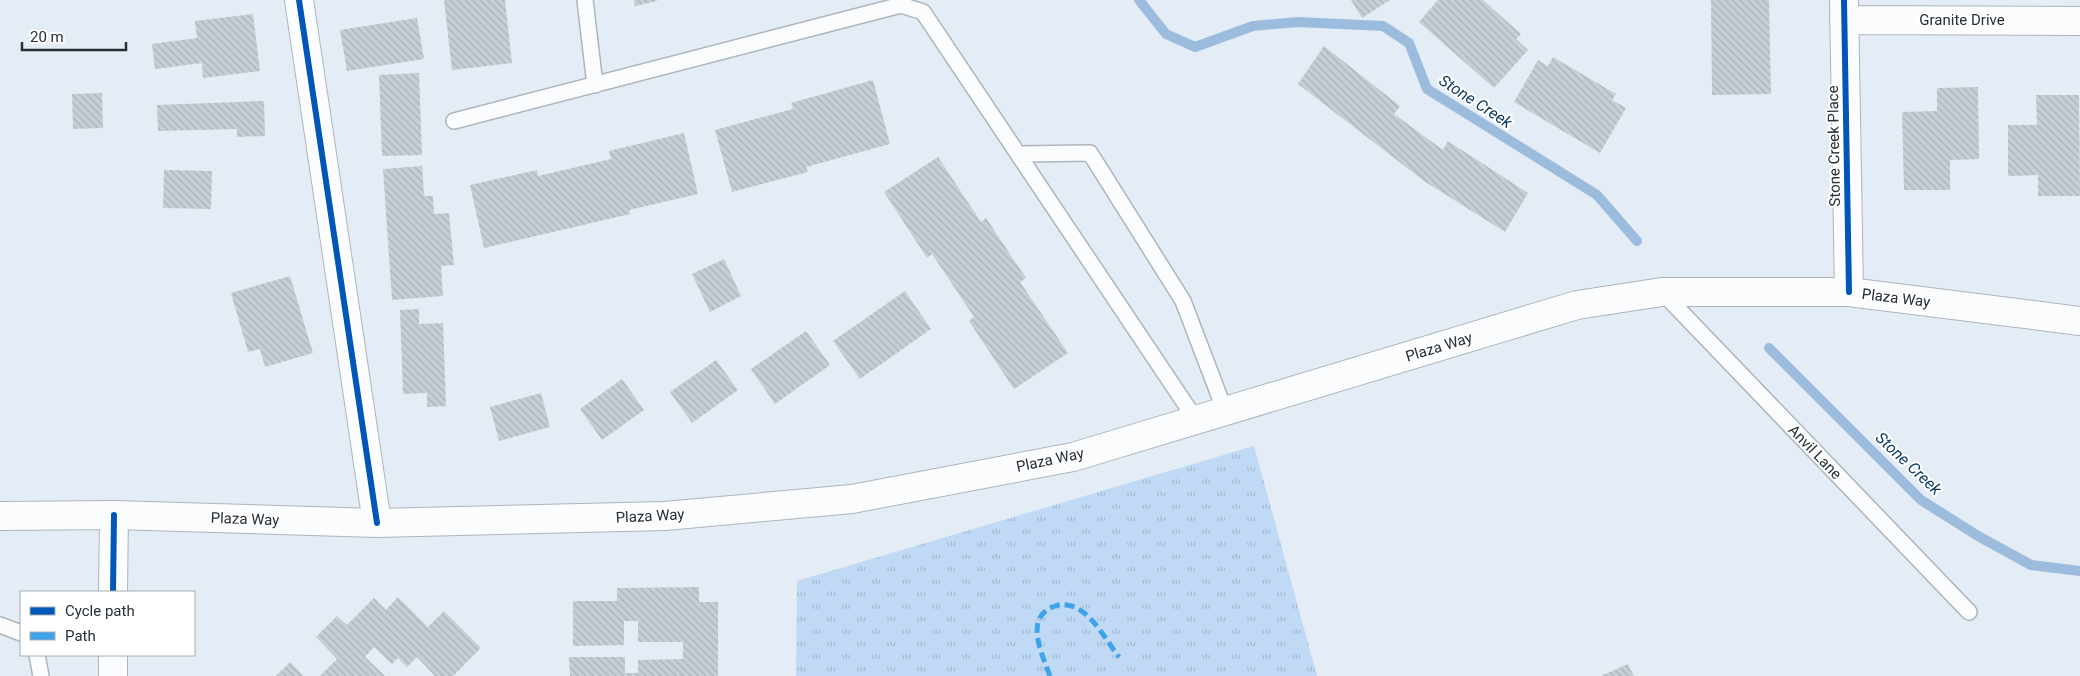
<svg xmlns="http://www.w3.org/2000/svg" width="2080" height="676" font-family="Roboto,sans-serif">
  <defs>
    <pattern id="grass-tufts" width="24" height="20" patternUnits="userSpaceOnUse" patternTransform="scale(1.25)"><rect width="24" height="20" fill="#c0d9f4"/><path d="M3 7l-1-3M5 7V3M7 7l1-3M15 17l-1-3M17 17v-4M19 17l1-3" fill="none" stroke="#a5bbd2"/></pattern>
    <pattern id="building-back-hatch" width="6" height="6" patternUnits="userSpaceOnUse" patternTransform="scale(1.25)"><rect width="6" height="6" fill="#c7ced6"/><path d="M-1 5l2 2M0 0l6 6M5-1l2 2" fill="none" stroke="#abb1b8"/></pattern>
  </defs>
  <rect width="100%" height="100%" fill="#e4ecf5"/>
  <path fill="url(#grass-tufts)" d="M1254,446l63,230h-521l1,-95z"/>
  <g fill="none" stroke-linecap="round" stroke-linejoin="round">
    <path stroke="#9cbcde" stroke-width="10" d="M1139,0l27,34 29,13 58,-21 45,-4 85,4 26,17 18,46 170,106 40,46
      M1769,348l152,152 57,36 53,29 49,6"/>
  </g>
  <path fill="url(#building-back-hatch)" d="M444,0h61l7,63 -60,7z
    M634,0h23v1l-22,5z
    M1351,0h39l-28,18z
    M1438,0h45l38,34 -5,5 12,11 -34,38 -75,-66z
    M1711,0h58l2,94 -59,1z
    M253,14l7,57 -57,7 -1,-15 -47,6 -3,-25 45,-6 -2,-17z
    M417,18l7,41 -77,12 -7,-41z
    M1324,46l76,60 -6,8 49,36 5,-9 80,52 -23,39 -81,-51 -126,-97z
    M1553,57l63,37 -4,6 14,8 -26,45 -86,-51 24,-42 10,6z
    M419,73l3,82 -40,1 -3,-81z
    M873,80l17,64 -84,23 2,5 -76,20 -17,-62 78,-21 -2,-6z
    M1978,87l1,72 -29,1v30h-46l-2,-78 35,-1v-23z
    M102,93l1,35 -30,1 -1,-35z
    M2036,95h43l1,101h-42v-21l-30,1v-51h29z
    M264,101l1,35 -28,1v-8l-79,2 -1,-26z
    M684,133l14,61 -69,16 1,4 -146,34 -14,-63 67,-15 1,6 73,-17 -2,-8z
    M938,157l43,65 5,-4 40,60 -6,4 48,71 -54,36 -45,-68 5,-4 -42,-63 -5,4 -43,-66z
    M422,166l2,30h9l1,18 15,-1 5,52 -13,1 2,30 -51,4 -9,-131z
    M164,170l48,1 -1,38 -48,-1z
    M724,259l17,37 -31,16 -18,-38z
    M290,276l23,77 -48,14 -5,-18 -12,3 -17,-59z
    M905,291l26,38 -71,50 -27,-38z
    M419,309v15l24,-1 3,83 -19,1v-14l-24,1 -3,-84z
    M806,331l24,34 -55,39 -24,-35z
    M716,360l22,30 -46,33 -22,-31z
    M622,379l22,31 -42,30 -22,-31z
    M541,393l9,34 -51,14 -9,-34z
    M699,587v15h19v74h-148l-1,-19h56v16h13v-13l45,-1v-17h-45v-21h-14v24l-51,1v-45h44v-13z
    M398,597l30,30 16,-16 37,37 -28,28h-18l-18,-19 -10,10 -9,-9 -6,6 -18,-17 -9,10 20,19h-65l17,-17 -21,-22 21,-21 10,9 27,-27 12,12z
    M290,662l14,14h-28z
    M1628,664l6,12h-33z"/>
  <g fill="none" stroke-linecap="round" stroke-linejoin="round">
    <defs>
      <path id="lane" d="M585,0l10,85
        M454,121l447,-116 22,7 273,408
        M1018,154l72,-1 93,148 42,110
        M1662,292l307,320
        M0,625l21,8
        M37,655l4,21"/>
      <path id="street" d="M299,0l78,523
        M1844,0l5,292
        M1844,20l236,1
        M113,592l1,-77
        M113,676v-21"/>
      <path id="secondary" d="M0,516l114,-1 263,8 288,-7 187,-17 221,-42 504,-152 85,-13h187l231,29"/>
    </defs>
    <use href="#lane" stroke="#aeb4bc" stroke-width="18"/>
    <use href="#street" stroke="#aeb4bc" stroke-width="30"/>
    <use href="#secondary" stroke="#aeb4bc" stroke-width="30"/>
    <use href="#lane" stroke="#fbfcfe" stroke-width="15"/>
    <use href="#street" stroke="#fbfcfe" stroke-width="28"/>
    <use href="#secondary" stroke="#fbfcfe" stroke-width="28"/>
    <path stroke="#3ea3eb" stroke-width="5" stroke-dasharray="10 5" stroke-linecap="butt" d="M1050,676c-8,-22 -27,-59 5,-70 8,-3 18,-1 25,4 17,11 27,32 39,47"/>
    <defs>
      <path id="cycleway" d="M299,0l78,523
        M1844,0l5,292
        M113,592l1,-77"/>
    </defs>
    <use href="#cycleway" stroke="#fff" stroke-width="9"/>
    <use href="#cycleway" stroke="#0057b8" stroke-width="6"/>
  </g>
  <g text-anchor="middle" stroke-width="4" stroke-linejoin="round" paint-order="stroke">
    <g font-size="15" fill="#262e36" stroke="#fff">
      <text x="1962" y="25">Granite Drive</text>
      <text transform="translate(1834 146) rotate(-91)" y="5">Stone Creek Place</text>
      <text transform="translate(1896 298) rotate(7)" y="5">Plaza Way</text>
      <text transform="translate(1439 347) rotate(-17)" y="5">Plaza Way</text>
      <text transform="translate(1815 452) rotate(46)" y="5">Anvil Lane</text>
      <text transform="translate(1050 460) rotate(-12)" y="5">Plaza Way</text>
      <text transform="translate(650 516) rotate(-3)" y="5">Plaza Way</text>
      <text transform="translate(245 519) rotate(2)" y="5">Plaza Way</text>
    </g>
    <g font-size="16" font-style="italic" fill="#0a3b65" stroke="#fff">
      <text transform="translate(1476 101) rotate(33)" y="6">Stone Creek</text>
      <text transform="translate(1909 463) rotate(43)" y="6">Stone Creek</text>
    </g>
  </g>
  <rect x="20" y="591" width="175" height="65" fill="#ffffff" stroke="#a8abaf"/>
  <rect x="30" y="607" width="25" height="8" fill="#0057b8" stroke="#a8abaf"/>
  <text x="65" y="616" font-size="15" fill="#262e36">Cycle path</text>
  <rect x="30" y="632" width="25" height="8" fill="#3ea3eb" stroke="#a8abaf"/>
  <text x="65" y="641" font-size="15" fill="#262e36">Path</text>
  <path d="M22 42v8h104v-8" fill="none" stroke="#262e36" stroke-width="2.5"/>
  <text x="30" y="42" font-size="15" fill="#262e36" stroke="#ffffff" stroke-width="4" paint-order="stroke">20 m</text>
</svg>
